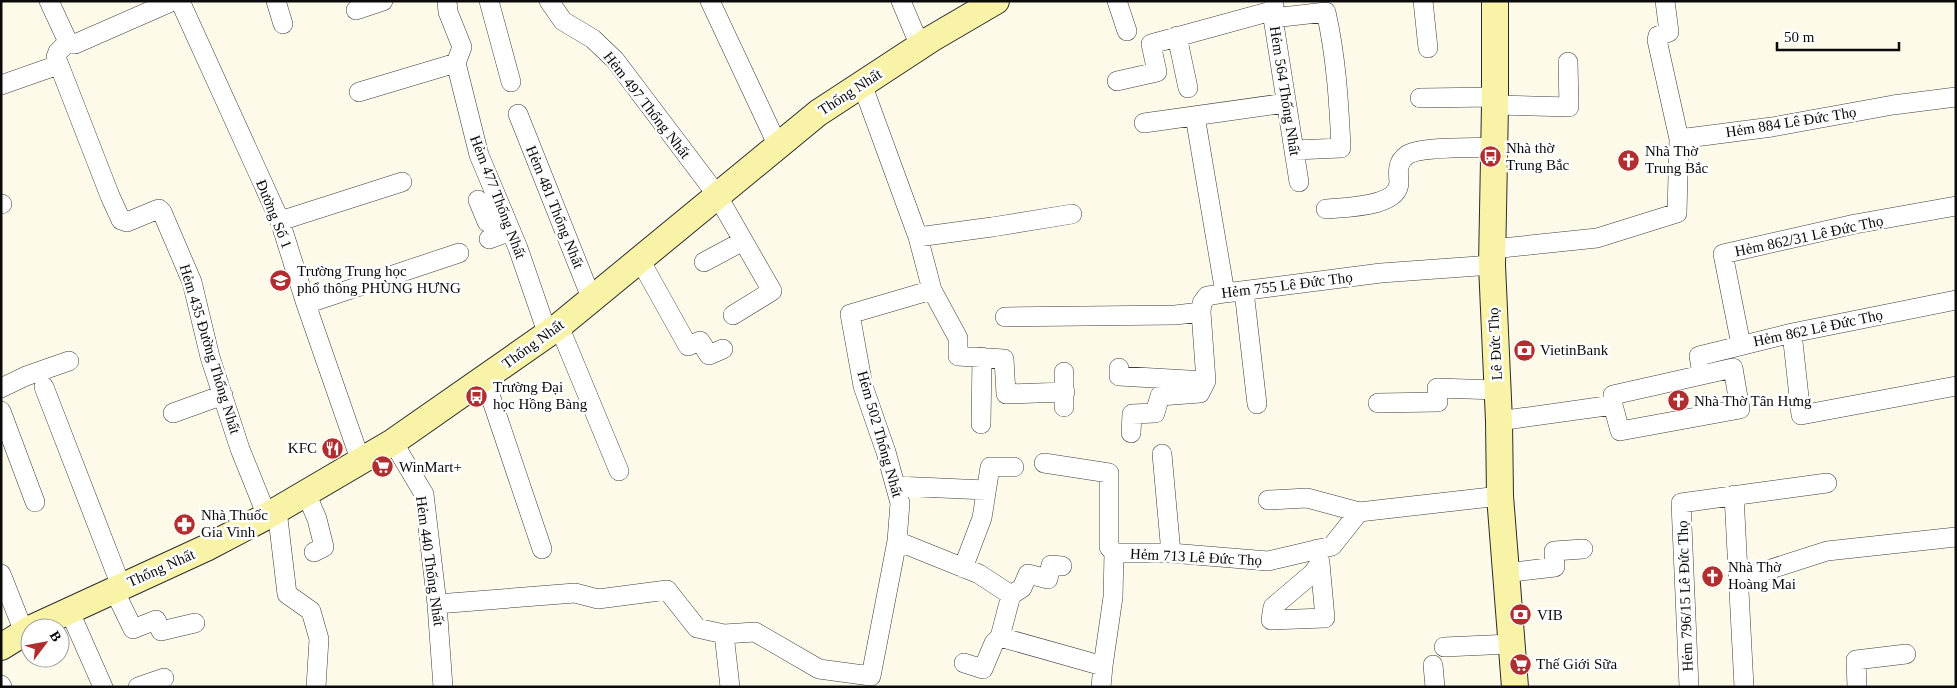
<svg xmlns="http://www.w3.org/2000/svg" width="1957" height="688" font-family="Georgia,serif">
  <rect width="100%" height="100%" fill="#fefae9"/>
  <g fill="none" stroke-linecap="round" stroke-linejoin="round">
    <defs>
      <path id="minor" d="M49,1l19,41 7,2 98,-43
        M180,1l100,220 26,83 55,158
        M276,1l7,23
        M447,1l1,11 14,35 -6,16 23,92 39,93 30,87
        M489,1l22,81
        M549,1l14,20 30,18 22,21 102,135 55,96 -39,24
        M710,1l68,145
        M901,1l19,45
        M1117,1l10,30
        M1423,1l5,47
        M1274,5l-1,13 26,164
        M356,10l27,-9
        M1273,18l53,-6c10,44 13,90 15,136l-47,2
        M1177,36l11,52
        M68,42l-10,10 -2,5 54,139 11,24 6,2 29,-12 3,-1 3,3 30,70 18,75 30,92 27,67
        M1117,81l40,-9 -6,-28 124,-34
        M1,85l57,-20
        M359,92l97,-29
        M1420,98l75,-1
        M1495,105l74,2 -1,-45
        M518,114l74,186
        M1195,116l30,177
        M1144,123l142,-20
        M1679,139l93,-12 121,-22 63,-8
        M478,200l9,22 17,-8
        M1,204h1
        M1326,209c17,-2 73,-1 73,-27 -1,-11 -2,-20 8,-27 13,-9 69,-7 87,-8
        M280,221l122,-39
        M918,237l74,-10 80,-13
        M489,239l22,-8
        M1492,249l105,-11 80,-25 2,-74 -22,-99 1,-4 11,-4 -4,-31
        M640,260l48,86 12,-5 9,14 14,-6
        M704,262l39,-21
        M932,290l26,48v18l46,3 2,35 59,-2
        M1244,291l13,113
        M306,304l153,-51
        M1005,317l170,-2 26,-3 1,-9 5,-7 18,-3 156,-20 111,-8
        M559,326l60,145
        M1792,333l9,82 155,-29
        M1741,345l-18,-91 132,-30 101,-18
        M1119,368v8l87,5
        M1733,368l7,41 -120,22 -7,-26v-10z
        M1064,372v35
        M1702,374l-3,-18 93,-23 164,-33
        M485,380l57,169
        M44,387l77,199
        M1,388l25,-12 43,-15
        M1378,403l60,-1 -1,-14 60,2
        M1,411l34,91
        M173,413l50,-18
        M1499,421l114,-16
        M981,424l1,-67
        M1131,433l1,-19 23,-1 5,-17 40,-3 6,-12 -5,-69
        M393,442l31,52 13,110 6,83
        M1162,454l9,99
        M1044,463l65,10v74l5,6
        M896,486l90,4
        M306,493l11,26 7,28 -10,5
        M1734,495l10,192
        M1268,500l39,-2 52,14
        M277,510l10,84 24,17 8,28 -3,48
        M897,541l82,33 32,21 -11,42 103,29 10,-69 1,-44h57l97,8 64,-15 27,-34 141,-16
        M1317,549l3,14 -7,10 -40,34 -2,13 54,-2 -5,-55
        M963,568l19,-50 8,-51h24
        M1505,573l50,-6 -1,-16 29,-2
        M1,574l23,58
        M1740,579l87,-28 129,-14
        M114,590l19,39 23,-9 5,11 34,-8
        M1011,595l11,-7 6,-14 20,5 3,-14 11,1
        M437,604l138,-11 23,6 69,-9 30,38 27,6 31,-2 64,37 52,7 26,-135 3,-38 -14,-51 -23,-66 -13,-72 82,-24 -14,-53 -56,-153
        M69,610l34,77
        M724,634l6,53
        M1444,647l67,-3
        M964,663l19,6 11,-26 6,-6
        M1433,665l2,22
        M1,685l1,2
        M138,687l26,-9
        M1101,687l2,-21
        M1689,687l-8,-184 146,-20
        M1857,687l-1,-27 50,-6"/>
      <path id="secondary" d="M1495,1v104l-3,160 7,156 1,75 15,191
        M32,628l174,-80 61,-32 126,-74 166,-116 259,-213 113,-74 65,-38
        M1,647l29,-18"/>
    </defs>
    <use href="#minor" stroke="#3d3d3d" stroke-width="20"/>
    <use href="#secondary" stroke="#2c2c2c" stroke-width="28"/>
    <use href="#minor" stroke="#fff" stroke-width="19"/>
    <use href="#secondary" stroke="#f9f3a8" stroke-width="26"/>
  </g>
  <defs>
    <symbol id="bus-disc" viewBox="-11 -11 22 22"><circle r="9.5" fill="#b02d30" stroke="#fff"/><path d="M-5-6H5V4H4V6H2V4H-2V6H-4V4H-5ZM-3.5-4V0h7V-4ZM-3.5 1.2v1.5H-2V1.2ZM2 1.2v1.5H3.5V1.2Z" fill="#fff"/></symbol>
    <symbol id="church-disc" viewBox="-11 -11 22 22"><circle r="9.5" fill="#b02d30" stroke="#fff"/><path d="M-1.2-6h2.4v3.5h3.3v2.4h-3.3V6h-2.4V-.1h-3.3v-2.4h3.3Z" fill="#fff"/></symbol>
    <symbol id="school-disc" viewBox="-11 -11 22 22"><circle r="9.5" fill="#b02d30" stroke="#fff"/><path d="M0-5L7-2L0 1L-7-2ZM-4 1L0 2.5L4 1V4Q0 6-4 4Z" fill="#fff"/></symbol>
    <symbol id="bank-disc" viewBox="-11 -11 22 22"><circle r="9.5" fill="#b02d30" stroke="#fff"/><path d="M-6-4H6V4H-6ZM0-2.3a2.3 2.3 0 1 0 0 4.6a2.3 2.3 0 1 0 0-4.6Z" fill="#fff"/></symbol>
    <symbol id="restaurant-disc" viewBox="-11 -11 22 22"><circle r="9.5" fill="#b02d30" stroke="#fff"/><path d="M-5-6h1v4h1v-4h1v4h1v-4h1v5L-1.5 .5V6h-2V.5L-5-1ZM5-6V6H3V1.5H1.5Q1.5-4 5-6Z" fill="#fff"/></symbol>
    <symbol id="supermarket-disc" viewBox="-11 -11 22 22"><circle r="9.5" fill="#b02d30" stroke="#fff"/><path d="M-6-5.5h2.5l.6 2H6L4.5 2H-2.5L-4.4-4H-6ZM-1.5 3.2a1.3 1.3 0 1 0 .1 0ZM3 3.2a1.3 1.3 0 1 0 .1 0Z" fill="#fff"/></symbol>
    <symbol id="pharmacy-disc" viewBox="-11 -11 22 22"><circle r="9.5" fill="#b02d30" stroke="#fff"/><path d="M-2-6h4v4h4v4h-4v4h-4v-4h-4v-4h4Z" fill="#fff"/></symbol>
  </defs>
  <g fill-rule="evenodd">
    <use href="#bus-disc" x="1478" y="144" width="25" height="25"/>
    <use href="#church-disc" x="1616" y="148" width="25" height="25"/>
    <use href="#school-disc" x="268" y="268" width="25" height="25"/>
    <use href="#bank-disc" x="1512" y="338" width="25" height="25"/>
    <use href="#bus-disc" x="464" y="384" width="25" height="25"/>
    <use href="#church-disc" x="1666" y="388" width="25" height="25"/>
    <use href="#restaurant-disc" x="320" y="436" width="25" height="25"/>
    <use href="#supermarket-disc" x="370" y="454" width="25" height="25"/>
    <use href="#pharmacy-disc" x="172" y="512" width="25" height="25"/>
    <use href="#church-disc" x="1700" y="564" width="25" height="25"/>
    <use href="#bank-disc" x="1508" y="602" width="25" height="25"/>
    <use href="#supermarket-disc" x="1508" y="652" width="25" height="25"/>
  </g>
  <g text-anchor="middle" stroke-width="5" stroke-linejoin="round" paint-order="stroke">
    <g font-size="15" fill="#0a0a0a" stroke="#fff">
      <text transform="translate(1285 91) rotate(81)" y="5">Hẻm 564 Thống Nhất</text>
      <text transform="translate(850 92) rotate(-33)" y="5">Thống Nhất</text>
      <text transform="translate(647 105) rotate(52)" y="5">Hẻm 497 Thống Nhất</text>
      <text transform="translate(1791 122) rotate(-9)" y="5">Hẻm 884 Lê Đức Thọ</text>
      <text transform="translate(498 197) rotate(69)" y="5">Hẻm 477 Thống Nhất</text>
      <text transform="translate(555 207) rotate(68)" y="5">Hẻm 481 Thống Nhất</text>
      <text transform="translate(274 214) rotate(68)" y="5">Đường Số 1</text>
      <text transform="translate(1809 236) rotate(-12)" y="5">Hẻm 862/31 Lê Đức Thọ</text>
      <text transform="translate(1287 285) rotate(-7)" y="5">Hẻm 755 Lê Đức Thọ</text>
      <text transform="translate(1818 328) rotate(-12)" y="5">Hẻm 862 Lê Đức Thọ</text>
      <text transform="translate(533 344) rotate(-36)" y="5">Thống Nhất</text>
      <text transform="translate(1495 344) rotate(-93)" y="5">Lê Đức Thọ</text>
      <text transform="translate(210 349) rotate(73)" y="5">Hẻm 435 Đường Thống Nhất</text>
      <text transform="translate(880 434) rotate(74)" y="5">Hẻm 502 Thống Nhất</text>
      <text transform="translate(1196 557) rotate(3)" y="5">Hẻm 713 Lê Đức Thọ</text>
      <text transform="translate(430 561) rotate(82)" y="5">Hẻm 440 Thống Nhất</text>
      <text transform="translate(161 568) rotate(-24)" y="5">Thống Nhất</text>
      <text transform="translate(1685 596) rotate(-92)" y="5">Hẻm 796/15 Lê Đức Thọ</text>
    </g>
    <g font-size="15" fill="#0a0a0a" stroke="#fff" text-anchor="start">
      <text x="1506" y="153">Nhà thờ<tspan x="1506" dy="17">Trung Bắc</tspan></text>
      <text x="1645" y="156">Nhà Thờ<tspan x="1645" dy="17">Trung Bắc</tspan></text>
      <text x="297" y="276">Trường Trung học<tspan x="297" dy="17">phổ thông PHÙNG HƯNG</tspan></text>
      <text x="1540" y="355">VietinBank</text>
      <text x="493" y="392">Trường Đại<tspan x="493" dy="17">học Hồng Bàng</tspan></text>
      <text x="1694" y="406">Nhà Thờ Tân Hưng</text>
      <text x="317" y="453" text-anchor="end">KFC</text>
      <text x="399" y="472">WinMart+</text>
      <text x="201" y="520">Nhà Thuốc<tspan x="201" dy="17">Gia Vinh</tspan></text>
      <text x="1728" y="572">Nhà Thờ<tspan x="1728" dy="17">Hoàng Mai</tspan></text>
      <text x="1537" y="620">VIB</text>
      <text x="1536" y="669">Thế Giới Sữa</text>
    </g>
  </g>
  <rect width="1957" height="688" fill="none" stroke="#0a0a0a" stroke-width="5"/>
  <g transform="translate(45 643) rotate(58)"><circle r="24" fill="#ffffff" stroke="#9d9d9d"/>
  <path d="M0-4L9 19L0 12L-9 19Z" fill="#b02d30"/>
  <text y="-8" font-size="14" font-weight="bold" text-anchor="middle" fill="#0a0a0a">B</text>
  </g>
  <path d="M1777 42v8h122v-8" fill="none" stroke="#0a0a0a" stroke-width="2.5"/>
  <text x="1784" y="42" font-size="15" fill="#0a0a0a" stroke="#ffffff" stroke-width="4" paint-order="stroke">50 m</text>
</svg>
